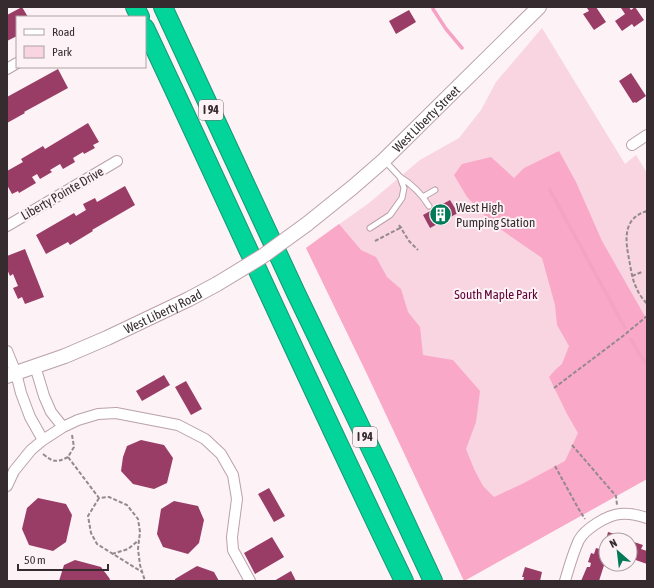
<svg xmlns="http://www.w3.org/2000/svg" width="654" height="588" font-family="'Asap Condensed',sans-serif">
  <rect width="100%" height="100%" fill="#fdf2f5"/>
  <path fill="#f8d5e1" d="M542,28l83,136 11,-9 11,18v306l-183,102 -97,-207 -61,-126 63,-45 51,-43 39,-22 22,-28 15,-28z"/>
  <path fill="#faa8c7" d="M559,151l17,31 26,59 45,79v159l-183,102 -97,-207 -61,-126 33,-24 22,26 15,7 11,20 14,12 7,23 12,15 3,28 30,5 27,31 -4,31 -10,27 8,20 9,17 11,11 28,-13 43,-23 13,-28 -11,-19 -18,-37 6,-7 7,-6 7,-18 -12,-21 -2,-20 -13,-47 -49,-34 -26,-27 -13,-22 8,-11 29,-7 23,21 10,-10z"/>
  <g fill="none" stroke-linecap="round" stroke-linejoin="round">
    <path stroke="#f5a3c2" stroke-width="3.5" d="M433,9l13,20 16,19
      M550,190l75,138
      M631,339l7,13 9,12"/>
  </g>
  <path fill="#993d66" d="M22,7l6,10h-11v19l-10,5v-26z
    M588,7h8l10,15 -12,8 -11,-16 6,-3 -2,-3z
    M623,7h6l2,3 4,-3 9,13 -10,7 -2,-3 -10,7 -7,-10 10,-7 -4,-6z
    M409,10l7,12 -20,12 -7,-13z
    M58,69l10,19 -44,24 1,1 -18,10v-26z
    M631,73l15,23 -10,7 -1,-1 -2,1 -14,-22z
    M88,123l11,19 -6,3 2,3 -11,6 -1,-2 -10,6 2,4 -12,7 -3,-5 -10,6 2,2 -12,7 -3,-5 -5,3 4,6 -17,10 -1,-2 -6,3 -5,-9v-14l16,-9 -2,-3 22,-13 2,3z
    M125,186l10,19 -43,25 1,1 -23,14 -2,-3 -22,12 -10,-19 38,-22 2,3 10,-6 -3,-6 12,-6 2,4z
    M450,200l8,13 -28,15 -7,-13z
    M25,249l19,48 -19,7 -3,-7 -4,2 -5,-11 5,-2 -5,-12 -3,2 -3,-7v-13z
    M164,375l6,10 -28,16 -6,-10z
    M186,381l16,28 -11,6 -16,-28z
    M141,440l23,5 9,13 -6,25 -13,6 -21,-5 -12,-13 2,-14 4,-11z
    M269,488l16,28 -11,6 -16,-28z
    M38,498l28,6 6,11 -6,27 -13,9 -24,-6 -7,-16 5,-21z
    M174,501l24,5 6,14 -5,23 -11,11 -25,-7 -6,-13 4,-25z
    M608,532l10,3v2l8,3h-20z
    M272,537l12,20 -29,17 -11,-21z
    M606,541v18l-7,22h-18l6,-14h3l1,-4 -3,-1 3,-9 3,1 2,-6 7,2z
    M634,542l9,3 -2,4 6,2v13l-17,-6v-13l2,1z
    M75,560l26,7 9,12 -1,2h-50l5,-16z
    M197,566l17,6 5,9h-44v-2z
    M525,567l17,5 -2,9h-17l1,-4h-2z
    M291,571l5,10h-22z"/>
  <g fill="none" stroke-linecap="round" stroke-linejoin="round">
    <defs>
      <path id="service" d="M400,177c13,8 21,16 29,29
        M423,197l12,-7
        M370,228l20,-13 12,-17 2,-10 -4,-11 -16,-17"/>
      <path id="minor" d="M7,69l10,-6
        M632,145l15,-10
        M7,226l110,-65
        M7,351l9,22 5,20 9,24 13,23
        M35,366l9,30 7,16 12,15
        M7,486l7,-15 17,-21 12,-10 20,-13 15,-7 20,-6 18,-1 62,12 27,14 16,15 12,21 4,24 -5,38 1,13 17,31
        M565,581c4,-14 8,-28 14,-41 6,-11 28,-25 41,-26 9,-1 18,1 27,4"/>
      <g id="secondary">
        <path id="s1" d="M307,224l46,-37 31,-27 155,-153"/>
        <path id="s2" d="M7,376l58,-20 42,-18 82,-39 28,-15"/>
      </g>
      <path id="motorway" d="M135,7l5,10
        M163,7l133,286 89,185 48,103
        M145,28c87,184 170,370 259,553"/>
    </defs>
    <use href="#service" stroke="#baa1a9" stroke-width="7"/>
    <use href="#minor" stroke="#baa1a9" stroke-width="12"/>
    <use href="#secondary" stroke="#baa1a9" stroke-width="16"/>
    <use href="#motorway" stroke="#149975" stroke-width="20"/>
    <path stroke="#948a8d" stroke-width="2" stroke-dasharray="4 2" stroke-linecap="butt" d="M647,211c-24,7 -22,28 -18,48 2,10 3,21 8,30 2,6 7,11 10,15
      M399,225l10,16 9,9
      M375,241l27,-14
      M632,276l10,-4
      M554,388l69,-52 24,-20
      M72,435l2,12 -6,10 31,41 10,-1 18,8 11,14 2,13 -2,17 2,16 5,16
      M572,445l44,51 1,9
      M43,454c10,8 13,9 25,3
      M555,466l23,42 7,11
      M99,498l-11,18 3,17 6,11 45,28
      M112,554l16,-5 11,-9"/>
    <use href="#service" stroke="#fff" stroke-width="5"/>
    <use href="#minor" stroke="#fff" stroke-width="10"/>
    <use href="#secondary" stroke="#fff" stroke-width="14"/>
    <use href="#motorway" stroke="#02d49a" stroke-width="18"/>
    <defs>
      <path id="secondary-bridge" d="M217,284l46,-28 44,-32"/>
    </defs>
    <use href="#secondary-bridge" stroke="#baa1a9" stroke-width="16" stroke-linecap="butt"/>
    <use href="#secondary-bridge" stroke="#fff" stroke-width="14"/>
  </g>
  <defs>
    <symbol id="building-disc" viewBox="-11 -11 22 22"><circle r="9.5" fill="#007a57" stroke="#fdf2f5"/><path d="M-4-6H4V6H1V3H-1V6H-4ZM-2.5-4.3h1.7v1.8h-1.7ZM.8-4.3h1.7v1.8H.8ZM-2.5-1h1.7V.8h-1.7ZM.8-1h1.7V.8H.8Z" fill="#fff"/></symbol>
  </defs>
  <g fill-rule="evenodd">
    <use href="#building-disc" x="428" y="202" width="25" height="25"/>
  </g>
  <g text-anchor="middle" stroke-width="4" stroke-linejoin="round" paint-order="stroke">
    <g fill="#fdf2f5" stroke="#72676b" stroke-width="1">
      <rect x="199" y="100" width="24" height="20" rx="3"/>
      <rect x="353" y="427" width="24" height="20" rx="3"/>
    </g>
    <g font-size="12" font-weight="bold" fill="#362c30">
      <text x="211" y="114">I 94</text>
      <text x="365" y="441">I 94</text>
    </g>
    <g font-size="13" fill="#362c30" stroke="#fdf2f5">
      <text dy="5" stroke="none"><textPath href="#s1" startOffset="159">West Liberty Street</textPath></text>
      <text transform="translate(62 193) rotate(-30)" y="5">Liberty Pointe Drive</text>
      <text dy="5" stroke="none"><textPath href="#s2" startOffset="169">West Liberty Road</textPath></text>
    </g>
    <g font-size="13" fill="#362c30" stroke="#fdf2f5" text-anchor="start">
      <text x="456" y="212">West High<tspan x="456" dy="15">Pumping Station</tspan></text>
    </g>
    <g font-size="13" fill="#5f0336" stroke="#fdf2f5">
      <text x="496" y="299">South Maple Park</text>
    </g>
  </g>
  <rect width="654" height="588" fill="none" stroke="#362c30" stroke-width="16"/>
  <rect x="16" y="16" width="130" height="52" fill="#fdf2f5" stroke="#ada3a6"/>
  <rect x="24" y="29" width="20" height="6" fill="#ffffff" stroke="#ada3a6"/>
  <text x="52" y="36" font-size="12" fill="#362c30">Road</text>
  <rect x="24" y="46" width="20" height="12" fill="#f8d5e1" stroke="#ada3a6"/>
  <text x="52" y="56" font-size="12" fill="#362c30">Park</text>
  <g transform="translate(618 552) rotate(332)"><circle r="19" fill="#fdf2f5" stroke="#ada3a6"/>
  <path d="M0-3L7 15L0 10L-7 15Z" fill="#007a57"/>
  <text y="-6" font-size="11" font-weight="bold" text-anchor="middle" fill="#362c30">N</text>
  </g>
  <path d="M18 564v6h90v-6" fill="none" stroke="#362c30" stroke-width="2"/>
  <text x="24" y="564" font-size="12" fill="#362c30" stroke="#fdf2f5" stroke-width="3" paint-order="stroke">50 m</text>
</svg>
